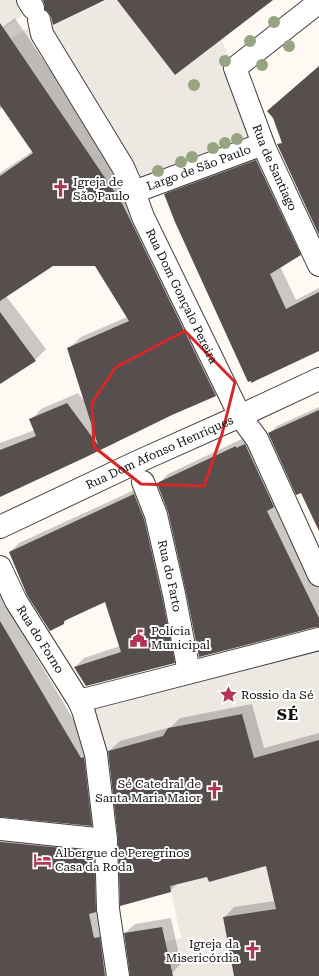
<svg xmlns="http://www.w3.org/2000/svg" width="319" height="976" font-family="'Roboto Serif',serif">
  <rect width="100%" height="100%" fill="#fef9f3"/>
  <path fill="#eee8e2" d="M0,0h40l-7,8 -33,23z
    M109,0h8l58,75 46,-36 14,29 30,81 -142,56 -9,-14 -103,-152 36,-24 5,11 40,-19z
    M319,647v93l-65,18 -12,-44 -74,14 -5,8 -67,18 -13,-44z
    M266,866l25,37 -21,7 -47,7 11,59h-63l-6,-34 16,-4 -11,-52 37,-9 2,5z"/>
  <path fill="#0003" d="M15,18l109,162 102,205 -10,10 -44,19 -172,82v-53l35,-13 -4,-10 10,-11 37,-16 7,9 -15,-55 11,-10 46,-20 -31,-51 -43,-1 -47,31 40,53 -11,11 -35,23v-210l33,-22 -30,-44 -3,2v-80z
    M266,151l43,94 -9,9 -20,12 16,34 23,-12v62l-154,-156 10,-9z
    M319,407v122l-18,-37 -32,-59 8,-7z
    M246,437l73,151v38l-150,-114 -11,-28 10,-10z
    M143,486l40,167 -9,9 -99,5 9,-9 36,-12 -14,-45 -36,16 -6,6 -54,-71 9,-9z
    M0,596l91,153 10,67 -10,9 -91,-9z
    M252,704l12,44 55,-15v243h-84l-11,-58 10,-11 41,-6 -8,-36 -59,11 -30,7 -8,8 -51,-53 -10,-87 11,-10 51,-14 9,-9z
    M0,827l103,15 17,134h-120z
    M171,918l10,46 -9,9 -12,3h-29l-6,-43 10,-9z"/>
  <path fill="#574f4d" d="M43,0h62l-52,25 -2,-8 -3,-5 -3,-2v-3z
    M117,0h156l-98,75z
    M0,23l114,168 9,14 93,191 -44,19 -88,43 -84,39v-47l36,-14 -7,-17 38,-16 31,42 -31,-97 62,-27 -34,-55h-42l-53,35v-125l33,-23 -33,-48z
    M319,66v169l-42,-91 5,-1 -9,-25 -6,-7z
    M256,160l45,95 -31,19 16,35 33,-17v59l-68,32v-2l-3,1 -73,-160 -11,-28z
    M0,312l36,49 -36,23z
    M319,410v121l-18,-38 -5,2 -28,-62z
    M245,444l29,63 -7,4 52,107v9h-3l-117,30 -13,-65 -18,-80 -11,-29 79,-37v2z
    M134,494l10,25 18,78 13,66 -89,23 -12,-19 47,-15 -16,-50 -41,19v3l-14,7 -23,-36 -18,-43z
    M0,621l81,137 3,-1 8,69 -92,-9z
    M242,714l12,44 65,-18v236h-85l-11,-59 53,-8 -10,-43 -57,16 -2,-5 -37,9 1,6 -51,14 -2,-67 -10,-88 55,-15 5,-8z
    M0,842l94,9 2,61 -7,2 5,24 6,-1 5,39h-105z
    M162,927l11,49h-43l-6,-43z"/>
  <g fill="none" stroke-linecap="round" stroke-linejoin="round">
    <defs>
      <g id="minor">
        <path d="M28,0l5,8"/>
        <path id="s1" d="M319,2l-84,66 30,81 54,116"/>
        <path id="s2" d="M39,20l3,14 81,133 11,25 9,25 97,199 17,23 62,136"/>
        <path id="s3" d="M134,192l129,-48"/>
        <path id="s4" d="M143,482l13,33 18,79 15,78"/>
        <path id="s5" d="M0,527l135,-64 105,-47 79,-37"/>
        <path id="s6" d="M0,567l16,34 63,100 4,9 13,44 10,86 2,69 10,67"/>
        <path d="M79,701l240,-62"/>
        <path d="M0,829l106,11"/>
      </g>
    </defs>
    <use href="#minor" stroke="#424242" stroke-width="24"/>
    <use href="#minor" stroke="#fff" stroke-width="22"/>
  </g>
  <g fill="#95a582">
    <circle cx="274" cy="22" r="6"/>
    <circle cx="250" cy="41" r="6"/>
    <circle cx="289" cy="46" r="6"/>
    <circle cx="225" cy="61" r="6"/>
    <circle cx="262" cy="65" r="6"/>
    <circle cx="194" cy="85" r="6"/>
    <circle cx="237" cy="139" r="6"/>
    <circle cx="225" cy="143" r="6"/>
    <circle cx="213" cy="148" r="6"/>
    <circle cx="192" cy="157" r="6"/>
    <circle cx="181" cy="162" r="6"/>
    <circle cx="158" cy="171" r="6"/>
  </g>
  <path fill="none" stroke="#d62828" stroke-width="3" stroke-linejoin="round" d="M185,331l50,51 -13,52 -18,52 -63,-2 -47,-37 -2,-44 24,-36z"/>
  <defs>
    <symbol id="church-bare" viewBox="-9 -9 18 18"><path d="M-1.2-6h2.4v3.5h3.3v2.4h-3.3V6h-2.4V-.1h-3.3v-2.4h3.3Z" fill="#b23556" stroke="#fff" stroke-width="2.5" paint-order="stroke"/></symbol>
    <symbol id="civic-bare" viewBox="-9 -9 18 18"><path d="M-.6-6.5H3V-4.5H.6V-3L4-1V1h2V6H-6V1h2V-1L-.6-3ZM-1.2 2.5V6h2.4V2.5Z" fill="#b23556" stroke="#fff" stroke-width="2.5" paint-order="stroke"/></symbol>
    <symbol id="sight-bare" viewBox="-9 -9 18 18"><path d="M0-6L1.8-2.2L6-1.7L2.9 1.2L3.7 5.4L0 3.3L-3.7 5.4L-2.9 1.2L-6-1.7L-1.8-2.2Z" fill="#b23556" stroke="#fff" stroke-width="2.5" paint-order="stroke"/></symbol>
    <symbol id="hotel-bare" viewBox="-9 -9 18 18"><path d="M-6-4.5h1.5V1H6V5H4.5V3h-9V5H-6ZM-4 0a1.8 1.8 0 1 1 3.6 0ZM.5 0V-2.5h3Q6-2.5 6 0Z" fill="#b23556" stroke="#fff" stroke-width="2.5" paint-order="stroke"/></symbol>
  </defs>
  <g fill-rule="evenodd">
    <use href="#church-bare" x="48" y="176" width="25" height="25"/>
    <use href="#civic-bare" x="126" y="626" width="25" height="25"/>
    <use href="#sight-bare" x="216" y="682" width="25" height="25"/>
    <use href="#church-bare" x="202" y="778" width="25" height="25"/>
    <use href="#hotel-bare" x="30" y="848" width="25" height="25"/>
    <use href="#church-bare" x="240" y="938" width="25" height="25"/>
  </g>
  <g text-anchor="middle" stroke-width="4" stroke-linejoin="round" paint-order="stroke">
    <g font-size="12" fill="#0f0f0f" stroke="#fff">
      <text dy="4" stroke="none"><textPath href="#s1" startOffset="214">Rua de Santiago</textPath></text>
      <text dy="4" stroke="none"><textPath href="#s3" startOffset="69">Largo de São Paulo</textPath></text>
      <text dy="4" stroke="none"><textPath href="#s2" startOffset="312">Rua Dom Gonçalo Pereira</textPath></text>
      <text dy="4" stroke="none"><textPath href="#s5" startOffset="176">Rua Dom Afonso Henriques</textPath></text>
      <text dy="4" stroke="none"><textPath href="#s4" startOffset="98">Rua do Farto</textPath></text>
      <text dy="4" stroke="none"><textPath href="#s6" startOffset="83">Rua do Forno</textPath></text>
    </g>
    <g font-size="12" fill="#0f0f0f" stroke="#fff" text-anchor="start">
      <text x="73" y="186">Igreja de<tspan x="73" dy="14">São Paulo</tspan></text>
      <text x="151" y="635">Polícia<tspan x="151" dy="14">Municipal</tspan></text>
      <text x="241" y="699">Rossio da Sé</text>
      <text x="201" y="788" text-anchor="end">Sé Catedral de<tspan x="201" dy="14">Santa Maria Maior</tspan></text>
      <text x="55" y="857">Albergue de Peregrinos<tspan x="55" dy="14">Casa da Roda</tspan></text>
      <text x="239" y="948" text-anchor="end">Igreja da<tspan x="239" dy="14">Misericórdia</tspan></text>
    </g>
    <g font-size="16" font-weight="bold" letter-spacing="1" fill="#0f0f0f" stroke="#fff">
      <text x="288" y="720">SÉ</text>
    </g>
  </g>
</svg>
